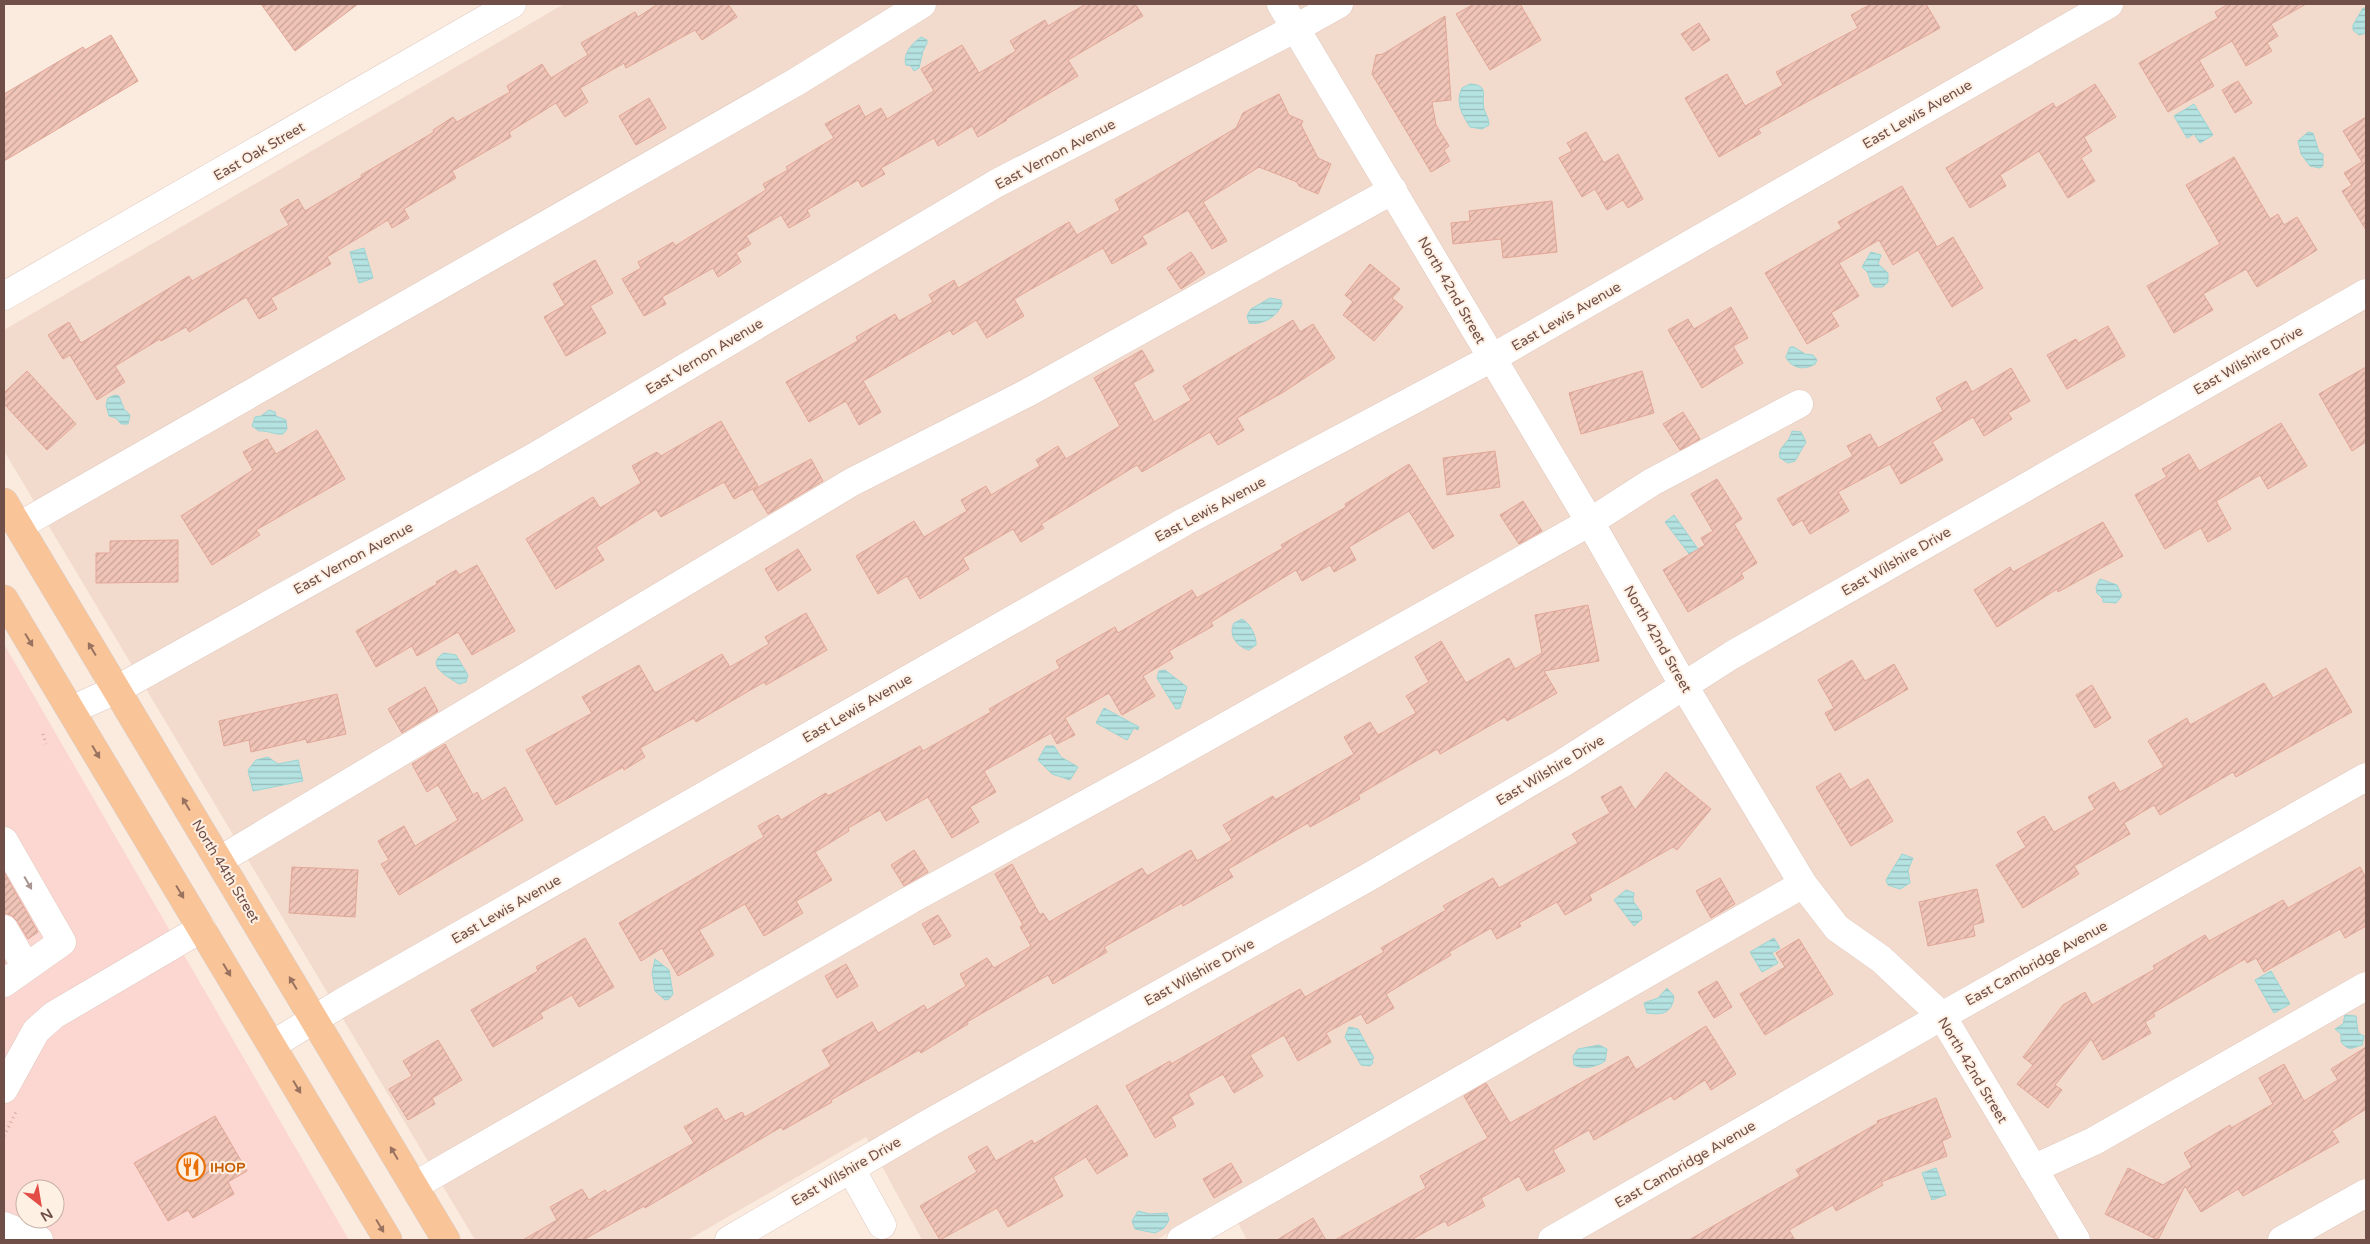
<svg xmlns="http://www.w3.org/2000/svg" width="2370" height="1244" font-family="'Varela Round',sans-serif">
  <defs>
    <pattern id="water-rules" width="6" height="5" patternUnits="userSpaceOnUse" patternTransform="scale(1.25)"><rect width="6" height="5" fill="#b4e3e2"/><path d="M0 2.5h6" fill="none" stroke="#97bab9"/></pattern>
    <pattern id="building-hatch" width="6" height="6" patternUnits="userSpaceOnUse" patternTransform="scale(1.25)"><rect width="6" height="6" fill="#f0c4b7"/><path d="M-1 1l2-2M0 6l6-6M5 7l2-2" fill="none" stroke="#c7a297"/></pattern>
  </defs>
  <rect width="100%" height="100%" fill="#fbebdf"/>
  <path fill="#f2dbcd" d="M564,4h1802v1236h-1119l-21,-40 -70,40h-234l-56,-103 -178,103h-213l-471,-789v-121z"/>
  <path fill="#fcd7d2" fill-rule="evenodd" d="M4,644l345,596h-345zM25,1189h30v30h-30z"/>
  <path fill="url(#water-rules)" stroke="#9bd5d4" d="M2363,8h3v25l-7,2 -6,-5v-5z
    M921,37l6,3v3l-4,8 -4,17 -5,3 -3,-5 -5,-1c-4,-12 8,-23 15,-28z
    M1470,84c20,1 11,12 14,25 2,6 5,9 5,16l-7,4 -12,-2c-8,-13 -15,-24 -8,-39z
    M2194,104l19,31 -13,8 -6,-9 -7,4 -13,-22z
    M2308,132l5,1 6,19 4,2v12l-3,2 -10,-2 -9,-12 -3,-13z
    M364,248l9,30 -14,5 -9,-31z
    M1871,252l10,3 -3,9 10,9v9l-5,5h-9l-3,-4 -3,-10 -6,-6z
    M1270,298l11,2 1,4c-4,12 -20,22 -33,19l-2,-7 4,-7z
    M1790,347h4l11,7 8,1 4,5 -2,4c-11,7 -24,4 -29,-7z
    M115,395l4,1 5,13 6,6 -2,9h-7l-5,-6 -7,-2 -3,-11 2,-7z
    M269,410l6,2 1,4 10,4 1,9 -4,5c-9,1 -16,-4 -24,-3l-7,-5 3,-9 6,-1z
    M1792,431l9,1 5,10 -11,19 -7,2 -8,-5c-3,-12 9,-13 12,-27z
    M1674,515l36,51 -8,5 -37,-49z
    M2100,579l17,6 5,11 -6,7 -13,-1v-3l-6,-6 -1,-6z
    M1242,619c8,4 15,18 14,26l-7,5c-12,-3 -21,-15 -15,-27z
    M444,653l12,2 12,20 -2,7 -7,2c-12,-8 -35,-19 -15,-31z
    M1165,670l22,17 -7,21 -4,1 -19,-31 2,-7z
    M1104,708l35,19 -1,3 -4,-2 -7,12 -31,-17z
    M1046,746h8l7,11 17,10 -8,13 -18,-6 -14,-14z
    M268,757l10,7 20,-4 5,21 -50,10 -5,-21 8,-10z
    M1902,854l11,4 -5,12 2,13 -10,6 -12,-4 -2,-5z
    M1626,890l8,3 -1,8 8,11 1,7 -8,7 -20,-26z
    M1774,938l6,10 -8,5 6,10 -16,9 -12,-20z
    M655,959l14,11 4,24 -4,5 -4,1 -10,-9 -3,-18z
    M2271,971l19,33 -16,9 -19,-33z
    M1667,988l7,8c-2,18 -12,19 -27,17l-3,-10 14,-5z
    M2345,1015l11,1 2,17 6,3 -2,9c-11,3 -12,7 -21,-3v-8l-6,-5 8,-5z
    M1349,1027l9,2 16,29 -2,1 1,4 -3,3 -9,-1 -16,-28z
    M1599,1045l8,4 -2,12c-9,6 -22,9 -31,4l-1,-9 5,-7z
    M1936,1168l10,27 -14,5 -10,-27z
    M1138,1211l12,3 17,-1 2,7 -5,8 -9,5 -20,-4 -3,-8z"/>
  <path fill="url(#building-hatch)" stroke="#e2a798" d="M261,4h97l-63,47z
    M658,4h70l9,13 -35,23 -7,-10 -69,38 -2,-5 -44,25 8,14 -23,15 -9,-14 -47,29 2,5 -59,34 4,7 -52,31 5,9 -17,10 -4,-8 -61,37 4,7 -60,34 6,11 -18,10 -13,-22 -57,35 -3,-5 -25,14 -1,-2 -45,27 10,16 -28,18 -27,-45 -7,4 -15,-24 21,-13 12,21 108,-67 3,5 97,-56 -9,-15 18,-11 7,12 57,-34 -1,-2 73,-43 -1,-2 20,-13 4,5 53,-30 -3,-6 35,-22 9,14 37,-23 -7,-12 54,-31 3,5z
    M1086,4h49l8,12 -75,44 10,16 -72,43 1,1 -29,17 -6,-11 -34,20 -4,-8 -53,30 4,6 -23,13 -4,-7 -51,30 3,6 -21,12 -8,-13 -35,21 5,8 -15,9 5,9 -23,15 -5,-9 -51,29 4,7 -22,12 -22,-37 19,-11 -3,-6 35,-20 2,4 91,-56 -3,-6 25,-14 -2,-3 48,-29 -9,-14 34,-19 6,12 16,-9 6,11 47,-28 -13,-22 41,-24 17,28 37,-22 -6,-10 35,-21 3,6z
    M1474,4h46l21,36 -51,30 -34,-56z
    M1871,4h55l14,24 -182,101 3,4 -42,24 -34,-59 42,-24 18,32 38,-21 -7,-13 82,-44 -7,-13z
    M2228,4h78l-35,20 7,12 -11,7 5,8 -26,15 -14,-25 -33,19 15,26 -46,26 -29,-49 79,-45 -3,-6z
    M1445,16l6,84 -19,2 4,23 13,21 -5,4 6,11 -19,11 -59,-98 4,-19 7,-1z
    M1699,23l11,17 -17,11 -12,-17z
    M111,35l27,46 -134,80v-67l79,-47 2,3z
    M2238,81l14,22 -17,10 -13,-23z
    M2095,84l21,33 -32,20 8,14 -11,7 14,23 -27,17 -29,-47 -39,24 6,11 -36,22 -24,-40 107,-65 3,5z
    M1279,94l10,21 14,6 -2,4 17,33 13,6 -13,30 -19,-8 -2,-4 -38,-15 -56,35 24,39 -15,8 -24,-39 -46,26 5,8 -35,20 -9,-16 -89,51 10,17 -37,22 -11,-18 -23,15 -3,-5 -87,51 18,31 -22,13 -13,-24 -37,21 -23,-40 72,-41 -2,-4 39,-23 4,7 34,-19 -4,-7 25,-15 4,8 111,-66 8,13 43,-25 -5,-10 121,-72 7,-15z
    M649,98l17,30 -30,17 -17,-29z
    M2366,117v113l-24,-39 10,-6 -8,-12 18,-11 -19,-31z
    M1586,132l18,31 14,-9 25,45 -15,9 -5,-8 -16,10 -12,-21 -13,8 -23,-39 13,-7 -5,-8z
    M2234,157l36,62 8,-5 6,11 13,-8 20,33 -60,37 -11,-18 -43,25 10,16 -39,23 -27,-47 73,-42 -34,-59z
    M1902,186l35,61 16,-10 30,51 -31,19 -34,-57 -25,15 -14,-25 -40,23 20,33 -28,17 8,13 -32,18 -42,-71 77,-45 -4,-6z
    M1552,201l5,51 -54,6 -2,-19 -48,5 -2,-21 19,-2 -1,-10z
    M1191,252l14,21 -24,16 -14,-21z
    M595,260l18,33 -23,13 16,27 -40,23 -22,-39 21,-12 -12,-21z
    M1370,264l30,25 -8,9 11,9 -29,34 -31,-26 10,-13 -8,-7z
    M1731,307l17,31 -15,8 10,17 -41,25 -34,-58 20,-11 6,10z
    M1293,320l7,12 13,-8 22,34 -53,35 -45,25 7,12 -26,15 -8,-13 -68,40 -5,-7 -96,59 3,4 -23,14 -8,-13 -50,29 6,11 -49,30 -13,-23 -29,18 -22,-38 58,-35 10,16 43,-26 -6,-11 25,-14 5,9 49,-29 -4,-6 22,-14 8,13 54,-33 -26,-48 48,-28 12,21 -21,12 21,39 37,-22 -8,-14z
    M2108,326l17,30 -58,33 -20,-34 29,-16 2,4z
    M2366,367v75l-14,9 -33,-57z
    M2011,368l19,33 -22,12 4,6 -28,17 -11,-19 -41,25 11,18 -42,24 -11,-20 -52,28 11,19 -39,23 -8,-14 -9,6 -16,-27 76,-43 -6,-10 23,-12 8,14 65,-37 -7,-13 30,-17 6,11z
    M27,371l49,53 -29,26 -43,-46v-11z
    M1642,371l12,42 -73,21 -12,-41z
    M1683,412l17,27 -20,11 -17,-26z
    M721,421l37,65 -24,13 -10,-17 -63,35 -5,-8 -60,38 8,13 -48,29 -30,-50 67,-42 7,11 41,-25 -9,-17 25,-14 4,4z
    M2281,423l26,43 -39,23 -8,-14 -44,26 15,28 -23,13 -7,-14 -36,21 -30,-54 32,-18 -5,-8 27,-15 10,17z
    M317,430l28,49 -89,51 4,5 -48,30 -31,-49 72,-46 -10,-18 24,-13 9,15z
    M1495,451l5,36 -53,8 -4,-37z
    M811,459l12,22 -55,33 -15,-24z
    M1409,464l45,72 -21,13 -24,-38 -60,36 7,13 -22,12 -4,-7 -28,16 -6,-11 -85,52 2,4 -44,25 4,7 -30,18 12,20 -33,19 -13,-22 -44,25 10,17 -18,9 -6,-11 -67,38 12,21 -26,15 9,15 -27,16 -24,-41 -42,24 -6,-11 -32,18 1,3 -34,21 17,28 -36,21 7,12 -39,23 -19,-32 -46,26 15,25 -36,21 -16,-28 -21,13 -22,-38 145,-86 -6,-11 20,-11 3,5 45,-27 2,3 92,-50 3,5 68,-39 -2,-3 71,-41 -4,-7 59,-34 3,6 74,-43 5,8 86,-50 -2,-3 65,-38 -1,-3z
    M1717,479l25,40 -8,5 23,39 -16,10 3,5 -56,34 -25,-42 42,-25 -4,-7 12,-7 -22,-37z
    M1523,501l19,30 -23,13 -19,-29z
    M2103,522l20,34 -65,36 -1,-3 -60,38 -23,-37 36,-23 3,5z
    M178,540v42l-82,1v-30h14v-12z
    M798,549l13,21 -33,21 -13,-22z
    M477,565l38,66 -43,24 -14,-23 -41,24 -5,-10 -36,21 -20,-36 81,-47 -1,-2 20,-12 3,5z
    M1588,605l11,56 -55,10 13,22 -50,28 -2,-4 -65,37 -3,-5 -79,46 2,4 -50,28 -2,-4 -80,46 5,8 -50,29 -1,-3 -78,44 3,5 -54,32 -5,-9 -81,47 1,2 -47,29 -2,-3 -88,50 1,2 -49,28 -2,-3 -136,81 -1,-2 -61,34h-60l34,-20 -7,-13 32,-18 7,11 16,-10 2,3 87,-50 -10,-16 33,-19 8,13 17,-9 3,5 86,-51 -9,-16 50,-28 6,11 46,-28 3,5 39,-24 -6,-12 27,-16 7,10 37,-22 -11,-19 3,-2 -28,-51 17,-10 28,51 3,-2 6,9 93,-54 5,8 44,-26 6,11 35,-21 -9,-15 50,-29 2,4 79,-46 -10,-17 26,-15 8,13 38,-22 -10,-17 23,-14 -14,-25 26,-16 25,42 43,-25 6,11 27,-16 -7,-38z
    M806,613l21,37 -61,35 -2,-3 -68,40 -2,-4 -54,30 5,9 -21,13 -1,-3 -67,38 -30,-55 66,-37 -10,-16 57,-32 16,28 67,-39 8,13 39,-23 -4,-7z
    M1852,660l13,21 29,-17 14,25 -73,42 -10,-18 9,-5 -16,-28z
    M2326,668l26,44 -116,65 -3,-5 -73,43 -6,-10 -30,18 6,11 -56,32 5,8 -56,34 -27,-43 30,-18 -9,-15 27,-16 10,16 41,-23 -7,-12 26,-15 6,10 44,-25 -16,-26 39,-23 3,7 74,-42 9,15z
    M2092,685l19,33 -16,10 -19,-33z
    M425,687l13,24 -36,22 -14,-24z
    M337,694l9,40 -39,9 -1,-4 -55,13 -2,-12 -25,6 -5,-25z
    M445,744l28,51 4,-3 5,9 23,-14 18,33 -124,75 -18,-31 8,-4 -11,-19 26,-15 11,20 43,-26 -20,-35 -11,7 -15,-28z
    M1666,772l45,37 -34,41 -4,-3 -84,48 3,5 -27,15 -8,-13 -38,21 2,3 -24,13 -6,-11 -42,24 2,3 -65,39 8,14 -27,16 -6,-10 -35,19 5,9 -33,19 -14,-26 -34,20 13,21 -29,17 -11,-19 -35,20 6,10 -23,13 5,9 -21,12 -29,-52 44,-25 1,3 129,-75 5,8 79,-45 -3,-4 65,-38 -3,-4 50,-28 6,10 79,-45 -6,-9 38,-21 -9,-16 20,-11 14,24z
    M1840,773l10,17 18,-11 25,42 -42,25 -35,-59z
    M914,850l14,22 -24,14 -13,-21z
    M292,867l66,3 -3,47 -66,-4z
    M2360,867l6,11v48l-21,12 -5,-9 -76,43 -8,-14 -9,5 -2,-4 -92,54 2,3 -10,6 6,11 -48,27 -12,-21 -36,46 7,5 -14,18 -31,-24 16,-19 -10,-8 40,-52 22,-13 7,13 63,-36 -2,-3 52,-31 4,6 74,-41 5,8z
    M4,872l34,60 -10,7 -11,-18 -6,-6 -7,-2z
    M1720,878l15,26 -24,14 -15,-27z
    M1977,889l7,33 -11,3 2,11 -47,10 -9,-44z
    M938,915l13,21 -17,9 -12,-21z
    M585,938l29,49 -35,20 -7,-12 -32,18 3,5 -50,29 -22,-37 67,-39 -2,-4z
    M1799,939l34,55 -68,41 -25,-41 45,-27 -9,-14z
    M846,964l12,22 -21,12 -12,-22z
    M1717,981l15,26 -18,11 -16,-26z
    M1706,1026l30,48 -25,16 -6,-10 -31,20 -3,-4 -77,44 -5,-10 -36,20 12,21 -38,20 -8,-15 -38,22 4,8 -37,20 -3,-5 -34,19h-76l91,-52 -6,-12 68,-38 -24,-42 22,-13 24,40 118,-67 8,14z
    M438,1040l24,40 -30,18 3,6 -27,16 -19,-31 23,-13 -9,-15z
    M2366,1047v62l-34,22 7,11 -96,54 -5,-7 -37,23 -16,-26 -27,54 -53,-26 23,-46 35,17 29,-18 -8,-14 46,-28 1,3 42,-24 -14,-26 25,-14 20,37 34,-21 -7,-11z
    M1936,1098l15,39 -9,4 5,15 -66,26 2,3 -47,26 -3,-6 -44,25 6,10h-106l111,-64 -4,-6 82,-47 -1,-2z
    M1097,1105l31,50 -31,19 -11,-17 -33,20 10,19 -55,31 -11,-19 -57,32 -20,-34 57,-34 -9,-15 19,-11 9,15 36,-21 2,4z
    M215,1116l32,55 -19,11 6,12 -41,24 -5,-8 -20,11 -34,-58z
    M1231,1163l11,19 -28,16 -11,-19z
    M1313,1218l13,22h-49z"/>
  <g fill="none" stroke-linecap="round" stroke-linejoin="round">
    <defs>
      <path id="minor" d="M1281,4l309,518 94,164 119,198 34,44 44,31 61,57 134,224
        M4,296l508,-292
        M19,526l777,-444 126,-78
        M71,710l45,-20 418,-233 463,-274 299,-155 43,-24
        M4,841l58,101 -58,41
        M220,860l632,-378 177,-90 364,-202
        M4,929l22,38
        M272,1045l69,-42 843,-481 308,-164 617,-354
        M4,1089l32,-58 18,-16 148,-87
        M851,1169l31,56
        M2033,1169l61,-28 272,-155
        M414,1186l496,-286 238,-130 442,-248 62,-40 147,-78
        M4,1226l35,14
        M729,1240l200,-117 438,-245 196,-115 169,-108 634,-362
        M1181,1240l622,-356
        M1552,1240l390,-224 424,-239
        M2282,1240l84,-47"/>
      <path id="major" d="M4,502l442,738
        M4,599l384,641"/>
    </defs>
    <use href="#minor" stroke="#e0c8be" stroke-width="29"/>
    <use href="#major" stroke="#d7cecc" stroke-width="29"/>
    <path stroke="#d4a79b" stroke-width="3" stroke-dasharray="1 4" stroke-linecap="butt" d="M43,734l3,10
      M4,1136l12,-24"/>
    <use href="#minor" stroke="#fff" stroke-width="28"/>
    <use href="#major" stroke="#f9c498" stroke-width="28"/>
  </g>
  <defs><path id="oneway-solid" d="M-6-.8H1V-3.2L6.5 0L1 3.2V.8H-6Z" transform="scale(1.25)"/></defs>
  <g fill="#997260">
    <use href="#oneway-solid" transform="translate(29 640) rotate(59)"/>
    <use href="#oneway-solid" transform="translate(92 649) rotate(-121)"/>
    <use href="#oneway-solid" transform="translate(96 752) rotate(59)"/>
    <use href="#oneway-solid" transform="translate(186 804) rotate(-121)"/>
    <use href="#oneway-solid" transform="translate(180 892) rotate(59)"/>
    <use href="#oneway-solid" transform="translate(227 970) rotate(59)"/>
    <use href="#oneway-solid" transform="translate(293 983) rotate(-121)"/>
    <use href="#oneway-solid" transform="translate(297 1087) rotate(59)"/>
    <use href="#oneway-solid" transform="translate(394 1153) rotate(-121)"/>
    <use href="#oneway-solid" transform="translate(380 1226) rotate(59)"/>
  </g>
  <use fill="#a99591" href="#oneway-solid" transform="translate(28 883) rotate(60)"/>
  <defs>
    <symbol id="restaurant-ring" viewBox="-11 -11 22 22"><circle r="9.5" fill="#fff0e4" stroke="#e8710a" stroke-width="1.5"/><path d="M-5-6h1v4h1v-4h1v4h1v-4h1v5L-1.5 .5V6h-2V.5L-5-1ZM5-6V6H3V1.5H1.5Q1.5-4 5-6Z" fill="#e8710a"/></symbol>
  </defs>
  <g fill-rule="evenodd">
    <use href="#restaurant-ring" x="175" y="1151" width="32" height="32"/>
  </g>
  <g text-anchor="middle" stroke-width="4" stroke-linejoin="round" paint-order="stroke">
    <g font-size="14" fill="#704f48" stroke="#fff0e4">
      <text transform="translate(1917 114) rotate(-30)" y="5">East Lewis Avenue</text>
      <text transform="translate(259 151) rotate(-30)" y="5">East Oak Street</text>
      <text transform="translate(1055 154) rotate(-28)" y="5">East Vernon Avenue</text>
      <text transform="translate(1452 290) rotate(60)" y="5">North 42nd Street</text>
      <text transform="translate(1566 316) rotate(-30)" y="5">East Lewis Avenue</text>
      <text transform="translate(704 356) rotate(-31)" y="5">East Vernon Avenue</text>
      <text transform="translate(2248 360) rotate(-30)" y="5">East Wilshire Drive</text>
      <text transform="translate(1210 509) rotate(-28)" y="5">East Lewis Avenue</text>
      <text transform="translate(353 558) rotate(-29)" y="5">East Vernon Avenue</text>
      <text transform="translate(1896 561) rotate(-30)" y="5">East Wilshire Drive</text>
      <text transform="translate(1658 639) rotate(60)" y="5">North 42nd Street</text>
      <text transform="translate(857 708) rotate(-30)" y="5">East Lewis Avenue</text>
      <text transform="translate(1550 770) rotate(-31)" y="5">East Wilshire Drive</text>
      <text transform="translate(226 871) rotate(59)" y="5">North 44th Street</text>
      <text transform="translate(506 909) rotate(-30)" y="5">East Lewis Avenue</text>
      <text transform="translate(2036 963) rotate(-29)" y="5">East Cambridge Avenue</text>
      <text transform="translate(1199 972) rotate(-29)" y="5">East Wilshire Drive</text>
      <text transform="translate(1973 1070) rotate(59)" y="5">North 42nd Street</text>
      <text transform="translate(1685 1164) rotate(-30)" y="5">East Cambridge Avenue</text>
      <text transform="translate(846 1171) rotate(-30)" y="5">East Wilshire Drive</text>
    </g>
    <g font-size="14" font-weight="bold" fill="#c56008" stroke="#fff0e4" text-anchor="start">
      <text x="210" y="1172">IHOP</text>
    </g>
  </g>
  <rect width="2370" height="1244" fill="none" stroke="#704f48" stroke-width="10"/>
  <g transform="translate(40 1204) rotate(149)"><circle r="24" fill="#fff0e4" stroke="#c6b0a6"/>
  <path d="M0-4L9 19L0 12L-9 19Z" fill="#e34d46"/>
  <text y="-8" font-size="14" font-weight="bold" text-anchor="middle" fill="#704f48">N</text>
  </g>
</svg>
